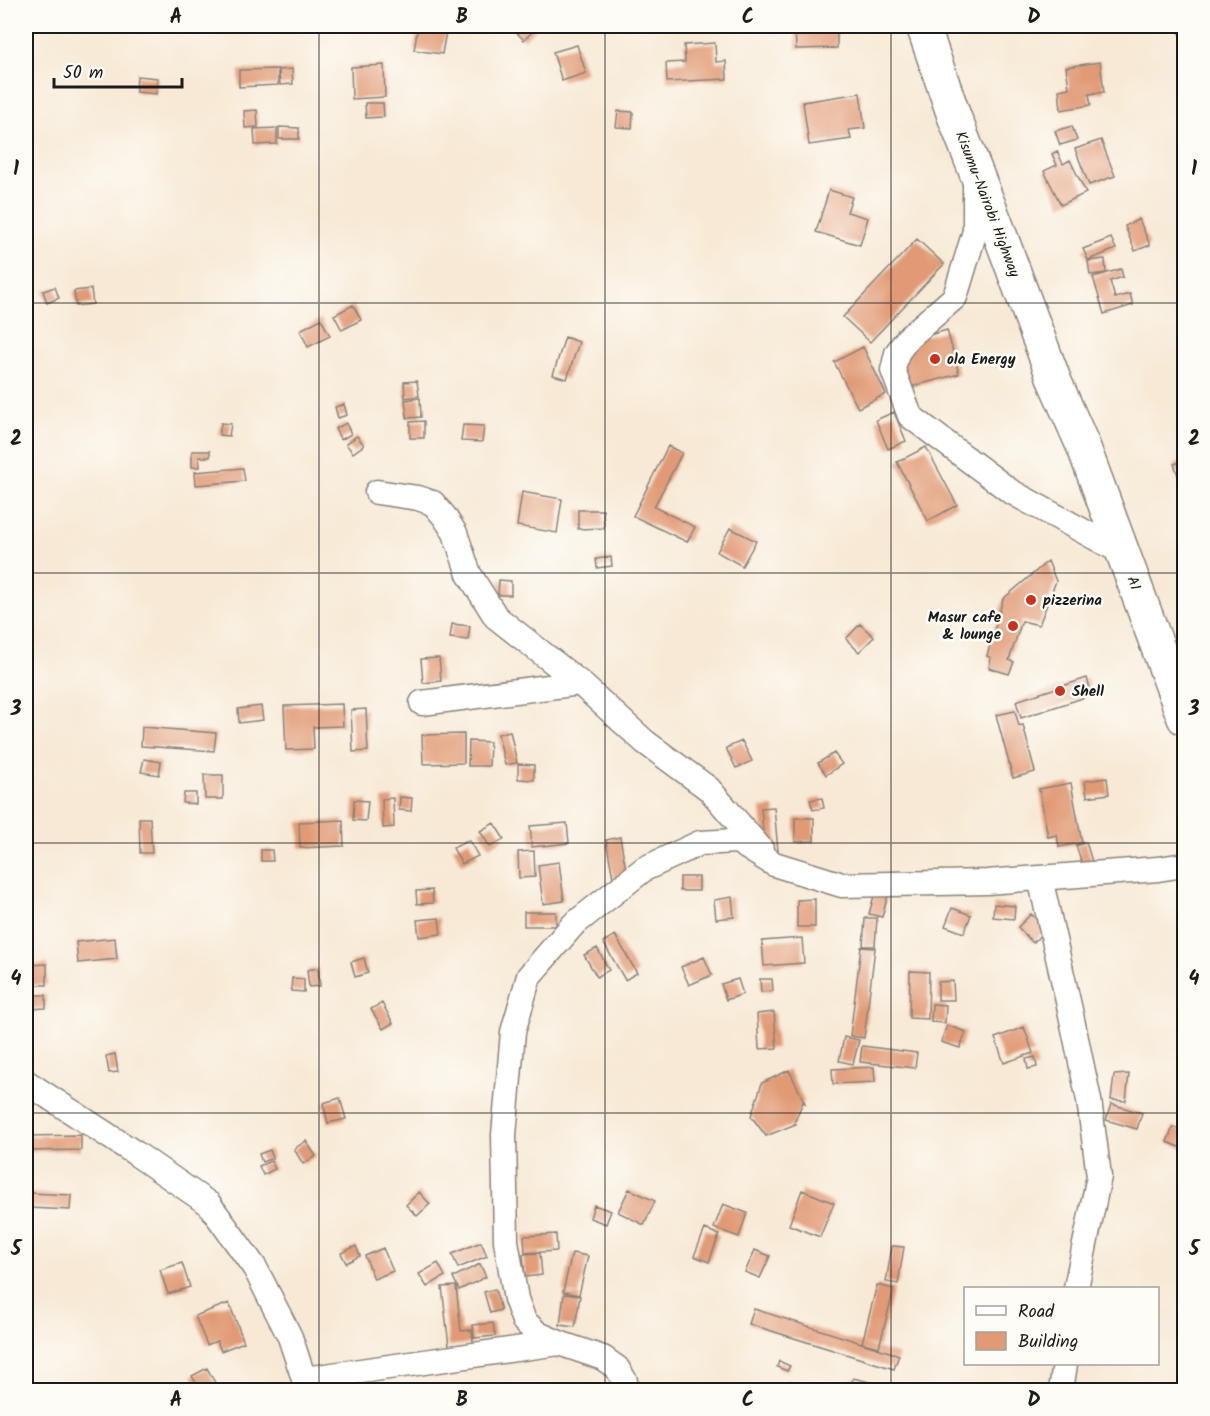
<svg xmlns="http://www.w3.org/2000/svg" width="1210" height="1416" font-family="Kalam,sans-serif">
  <rect width="100%" height="100%" fill="#fdfcf7"/>
  <filter id="ink" filterUnits="userSpaceOnUse"><feTurbulence type="fractalNoise" baseFrequency=".0167" numOctaves="2"/><feDisplacementMap in="SourceGraphic" scale="12" xChannelSelector="R" yChannelSelector="G"/><feConvolveMatrix kernelMatrix="1 2 1 2 8 2 1 2 1" color-interpolation-filters="sRGB"/></filter>
  <filter id="wash" filterUnits="userSpaceOnUse"><feTurbulence type="fractalNoise" baseFrequency=".008" numOctaves="4" result="noise"/><feDisplacementMap in="SourceGraphic" scale="24" xChannelSelector="R" yChannelSelector="G"/><feGaussianBlur stdDeviation="1.35" result="paint"/><feColorMatrix in="noise" values="0 0 0 0 0 0 0 0 0 0 0 0 0 0 0 0 0 1.4 0 .05"/><feComposite in="paint" operator="in"/></filter>
  <g filter="url(#wash)">
    <rect width="100%" height="100%" fill="#f7e9d5"/>
    <g id="blocks">
      <path fill="#e19a75" d="M418,26h29l-5,28 -28,-4z
        M510,26h28l-14,14z
        M795,26h42v22l-41,1z
        M1178,26h6v25z
        M715,43l1,19 10,-1 1,18 -60,3 -1,-19 19,-1 -1,-17z
        M577,45l9,28 -24,8 -9,-29z
        M1100,62l4,30 -15,2 2,11 -30,5 -2,-20 10,-2 -3,-21z
        M384,65l1,32 -33,2 -1,-32z
        M278,69v16l-39,2v-17z
        M292,69l1,15 -13,1 -1,-15z
        M137,76l21,2 -2,16 -20,-2z
        M860,93l5,35 -16,2 2,9 -42,6 -6,-43z
        M365,103h18l1,14 -18,1z
        M257,110l1,17 -13,1 -1,-17z
        M618,111l15,1 -1,16 -16,-1z
        M1072,126l5,14 -17,5 -5,-14z
        M279,127l20,1v11h-20z
        M277,128v16l-22,1 -1,-16z
        M1101,140l14,36 -26,9 -14,-36z
        M1057,151l6,13 7,-4 16,33 -25,12 -17,-34 13,-6 -5,-11z
        M829,190l23,7 -5,15 21,6 -8,27 -44,-13z
        M1139,219l11,26 -15,6 -10,-25z
        M1111,238l5,11 -28,11 -5,-11z
        M917,239l27,25 -74,78 -27,-25z
        M1105,259l1,14 -16,2 -2,-14z
        M1121,269l2,8 -13,4 5,17 15,-4 3,11 -29,9 -11,-37z
        M55,287l4,11 -12,5 -4,-12z
        M91,289l2,15 -17,2 -2,-15z
        M353,305l8,15 -19,10 -8,-15z
        M321,319l9,17 -22,11 -8,-17z
        M947,330l12,44 -60,16 -12,-43z
        M565,337l14,5 -12,37 -14,-4z
        M863,347l23,47 -28,14 -24,-46z
        M417,381l2,15 -14,2 -1,-16z
        M420,398l1,19 -14,1 -2,-18z
        M344,404l3,11 -9,3 -3,-11z
        M894,412l12,29 -18,8 -12,-29z
        M424,421v17h-14v-16z
        M221,423l10,1 -2,12 -10,-1z
        M346,423l5,11 -10,6 -6,-11z
        M463,425l21,1 -2,16 -21,-1z
        M357,436l7,9 -11,8 -7,-9z
        M668,446l14,7 -28,54 41,20 -8,15 -54,-26z
        M926,447l31,58 -29,16 -31,-59z
        M192,451h18v6h-11l1,10h-8z
        M1184,461v15l-5,2 -5,-14z
        M243,468l2,13 -49,4 -1,-13z
        M522,492l40,7 -5,34 -40,-7z
        M578,510h25l1,18 -26,1z
        M730,528l26,13 -14,25 -25,-14z
        M611,557l1,9 -15,2 -1,-9z
        M1048,561l8,20 -17,44 -17,-4 -13,39 5,2 -5,12 -20,-6 2,-10 -4,-2 16,-57z
        M499,580l12,1v14h-13z
        M452,624l18,2 -2,14 -18,-2z
        M860,624l14,13 -15,15 -13,-13z
        M439,658l2,23 -18,2 -2,-24z
        M1087,678l5,17 -71,23 -5,-17z
        M342,704l1,22 -30,1 1,22 -28,1 -2,-44z
        M261,706l2,14 -24,3 -1,-14z
        M366,709l2,42 -15,1 -2,-42z
        M1015,711l4,15 4,-1 12,47 -22,6 -17,-63z
        M142,727l74,6 -2,18 -73,-5z
        M510,731l7,32 -12,2 -7,-31z
        M464,734v29l-41,1 -1,-29z
        M469,741l21,1 -1,24h-21z
        M742,741l10,20 -16,7 -10,-20z
        M834,753l8,11 -16,11 -8,-12z
        M144,759l17,3 -2,13 -18,-3z
        M518,764l16,1v15l-16,-1z
        M204,775h19v24h-18z
        M1107,778l2,16 -22,3 -2,-16z
        M1071,783l11,60 -23,4 -2,-12 -9,2 -9,-48z
        M184,793h12v11l-13,-1z
        M400,797l12,1 -1,13 -12,-1z
        M393,798l1,29 -11,1 -1,-29z
        M822,798l2,10 -11,2 -3,-10z
        M354,800l14,1 -2,20 -13,-1z
        M774,807l4,44 -13,2 -4,-45z
        M139,818h11l2,35h-12z
        M795,818h19v23l-19,1z
        M343,820l1,26 -44,2 -1,-26z
        M494,823l10,16 -14,8 -10,-16z
        M567,823l2,20 -37,4 -2,-21z
        M620,837l8,44 -14,2 -8,-43z
        M469,840l9,16 -16,8 -9,-16z
        M1086,842l9,29 -9,3 -10,-28z
        M261,850h11l1,11h-12z
        M534,851l1,26 -16,1 -1,-26z
        M559,862l5,39 -21,3 -5,-39z
        M680,877h19v14h-19z
        M432,890l1,13 -16,1 -1,-13z
        M875,892l13,3 -6,22 -13,-3z
        M732,897l2,20 -18,2 -2,-19z
        M815,899v28h-18v-27z
        M994,904l21,2 -1,13 -21,-2z
        M952,908l19,7 -7,18 -19,-7z
        M524,912h32v14h-32z
        M1031,914l15,15 -13,14 -15,-16z
        M439,918l2,16 -22,3 -2,-17z
        M865,918h12l-2,28h-12z
        M615,935l22,38 -12,7 -22,-38z
        M115,938l2,21 -39,4 -2,-21z
        M802,938l2,25 -40,3 -2,-25z
        M861,947l14,1 -11,90 -14,-2z
        M597,948l12,22 -12,7 -13,-22z
        M704,957l8,18 -23,10 -8,-18z
        M364,958l4,15 -13,4 -4,-15z
        M47,964v21h-16l-1,-20z
        M318,968l2,18 -11,1 -2,-17z
        M910,971l19,1 -1,47 -19,-1z
        M292,978l12,1v13l-13,-1z
        M738,979l5,15 -17,6 -5,-16z
        M760,979h12l1,12 -12,1z
        M953,981l1,19h-16v-18z
        M29,995h17v13l-16,1z
        M382,1003l11,20 -10,6 -12,-20z
        M932,1004l14,1 -1,18 -14,-1z
        M774,1012l3,36 -18,1 -2,-35z
        M947,1025l19,7 -6,16 -19,-6z
        M1024,1027l9,26 -29,10 -9,-25z
        M844,1037l15,3 -6,24 -14,-3z
        M862,1046l55,7 -2,15 -55,-6z
        M115,1054l3,18 -9,1 -3,-17z
        M1035,1057l2,10 -9,2 -2,-10z
        M874,1067l1,15 -42,2 -1,-15z
        M789,1070l16,33 -2,-1 -9,21 2,1 -30,12 -15,-20 11,-33z
        M1129,1074l-3,27 -15,-1 3,-25z
        M340,1098l6,21 -18,4 -5,-20z
        M1111,1104l31,9 -5,16 -31,-9z
        M1173,1127l11,4v18l-17,-7z
        M81,1135v15l-55,1v-15z
        M306,1141l10,15 -13,8 -9,-15z
        M270,1150l3,8 -11,4 -3,-8z
        M271,1161l4,8 -12,6 -4,-9z
        M629,1189l26,12 -11,24 -26,-13z
        M802,1190l32,13 -14,34 -31,-12z
        M419,1192l11,12 -13,12 -11,-11z
        M30,1193l41,2 -1,15 -40,-2z
        M723,1204l24,9 -8,24 -25,-9z
        M594,1205l17,6 -5,13 -16,-6z
        M705,1229l14,6 -10,27 -15,-6z
        M556,1234l1,17 -32,2 -1,-17z
        M481,1242l6,14 -29,12 -6,-14z
        M356,1246l4,10 -14,7 -5,-10z
        M892,1246l12,1 -6,37 -12,-2z
        M383,1248l10,23 -19,8 -9,-23z
        M755,1250l15,6 -10,22 -15,-6z
        M540,1253l2,22 -17,2 -2,-23z
        M572,1253l16,3 -9,39 -16,-3z
        M182,1263l8,24 -22,7 -8,-24z
        M438,1263l7,13 -18,11 -8,-13z
        M480,1264l6,13 -27,13 -6,-13z
        M877,1285l17,4 -15,58 -17,-4z
        M456,1286l5,45 11,-1 1,13 -24,3 -7,-59z
        M495,1289l6,21 -11,3 -6,-21z
        M564,1294l16,2 -5,31 -15,-2z
        M229,1303l15,39 -23,9 -4,-10 -10,4 -12,-29z
        M754,1309l145,46 -5,14 -145,-45z
        M493,1323l2,13 -21,2 -1,-13z
        M779,1361l11,5 -3,5 -10,-4z
        M207,1368l12,22h-19l-8,-14z
        M853,1378l51,12h-54z
        M790,1381l24,9h-28z"/>
    </g>
  </g>
  <g filter="url(#ink)">
    <use href="#blocks" fill-opacity="0" stroke="#8a8278" stroke-width="1.5"/>
    <g fill="none" stroke-linecap="round" stroke-linejoin="round">
      <defs>
        <path id="minor" d="M975,181v50l-20,66 -47,41 -11,15 -4,17 17,46 100,75 113,62
          M377,492l41,6 15,5 11,13 11,17 14,41 27,43 84,66 65,59 64,47 52,60
          M422,703l158,-20
          M1040,878l30,132 19,90 10,76 -23,112
          M26,1082l109,71 74,51 46,64 35,69 14,42v11
          M304,1379l255,-36
          M626,1390l-1,-9 -8,-13 -14,-10 -44,-15 -21,-9 -14,-13 -8,-22 -10,-58 -2,-106 9,-103 16,-56 44,-51 71,-56 56,-26 37,-2 37,23 68,21 145,-3 171,-13 26,-4
          M1061,1390l4,-26"/>
        <path id="highway" d="M923,26l31,90 41,105 60,161 29,66 100,270"/>
      </defs>
      <use href="#minor" stroke="#8a8278" stroke-width="27"/>
      <use href="#highway" stroke="#8a8278" stroke-width="36"/>
      <use href="#minor" stroke="#fff" stroke-width="24"/>
      <use href="#highway" stroke="#fff" stroke-width="33"/>
    </g>
  </g>
  <path fill="none" stroke="#1c1c1c" stroke-width="1.5" stroke-opacity="0.55" d="M319,26v1364M605,26v1364M891,26v1364M26,303h1158M26,573h1158M26,843h1158M26,1113h1158"/>
  <g fill="#c8321e" stroke="#fdfcf7" stroke-width="2">
    <circle cx="935" cy="359" r="6"/>
    <circle cx="1031" cy="600" r="6"/>
    <circle cx="1013" cy="626" r="6"/>
    <circle cx="1060" cy="691" r="6"/>
  </g>
  <g text-anchor="middle" stroke-width="5" stroke-linejoin="round" paint-order="stroke">
    <g font-size="15" fill="#1c1c1c" stroke="#fdfcf7">
      <text transform="translate(988 204) rotate(69)" y="5">Kisumu-Nairobi Highway</text>
      <text transform="translate(1134 583) rotate(70)" y="5">A1</text>
    </g>
    <g font-size="15" font-weight="bold" fill="#1c1c1c" stroke="#fdfcf7" text-anchor="start">
      <text x="947" y="364">ola Energy</text>
      <text x="1043" y="605">pizzerina</text>
      <text x="1001" y="622" text-anchor="end">Masur cafe<tspan x="1001" dy="17">&amp; lounge</tspan></text>
      <text x="1072" y="696">Shell</text>
    </g>
  </g>
  <rect width="1210" height="1416" fill="none" stroke="#fdfcf7" stroke-width="66"/>
  <rect x="964" y="1287" width="195" height="78" fill="#fdfcf7" stroke="#a3a29f" stroke-width="1.5"/>
  <rect x="976" y="1306" width="30" height="9" fill="#ffffff" stroke="#a3a29f" stroke-width="1.5"/>
  <text x="1018" y="1317" font-size="18" fill="#1c1c1c">Road</text>
  <rect x="976" y="1332" width="30" height="18" fill="#e19a75" stroke="#a3a29f" stroke-width="1.5"/>
  <text x="1018" y="1347" font-size="18" fill="#1c1c1c">Building</text>
  <path d="M54 78v9h128v-9" fill="none" stroke="#1c1c1c" stroke-width="3"/>
  <text x="63" y="78" font-size="18" fill="#1c1c1c" stroke="#fdfcf7" stroke-width="4.5" paint-order="stroke">50 m</text>
  <rect x="33" y="33" width="1144" height="1350" fill="none" stroke="#1c1c1c" stroke-width="2"/>
  <g font-size="20" text-anchor="middle" font-weight="bold" fill="#1c1c1c">
    <text x="176" y="23">A</text>
    <text x="462" y="23">B</text>
    <text x="748" y="23">C</text>
    <text x="1034" y="23">D</text>
    <text x="16" y="175">1</text>
    <text x="1194" y="175">1</text>
    <text x="16" y="445">2</text>
    <text x="1194" y="445">2</text>
    <text x="16" y="715">3</text>
    <text x="1194" y="715">3</text>
    <text x="16" y="985">4</text>
    <text x="1194" y="985">4</text>
    <text x="16" y="1255">5</text>
    <text x="1194" y="1255">5</text>
    <text x="176" y="1406">A</text>
    <text x="462" y="1406">B</text>
    <text x="748" y="1406">C</text>
    <text x="1034" y="1406">D</text>
  </g>
</svg>
